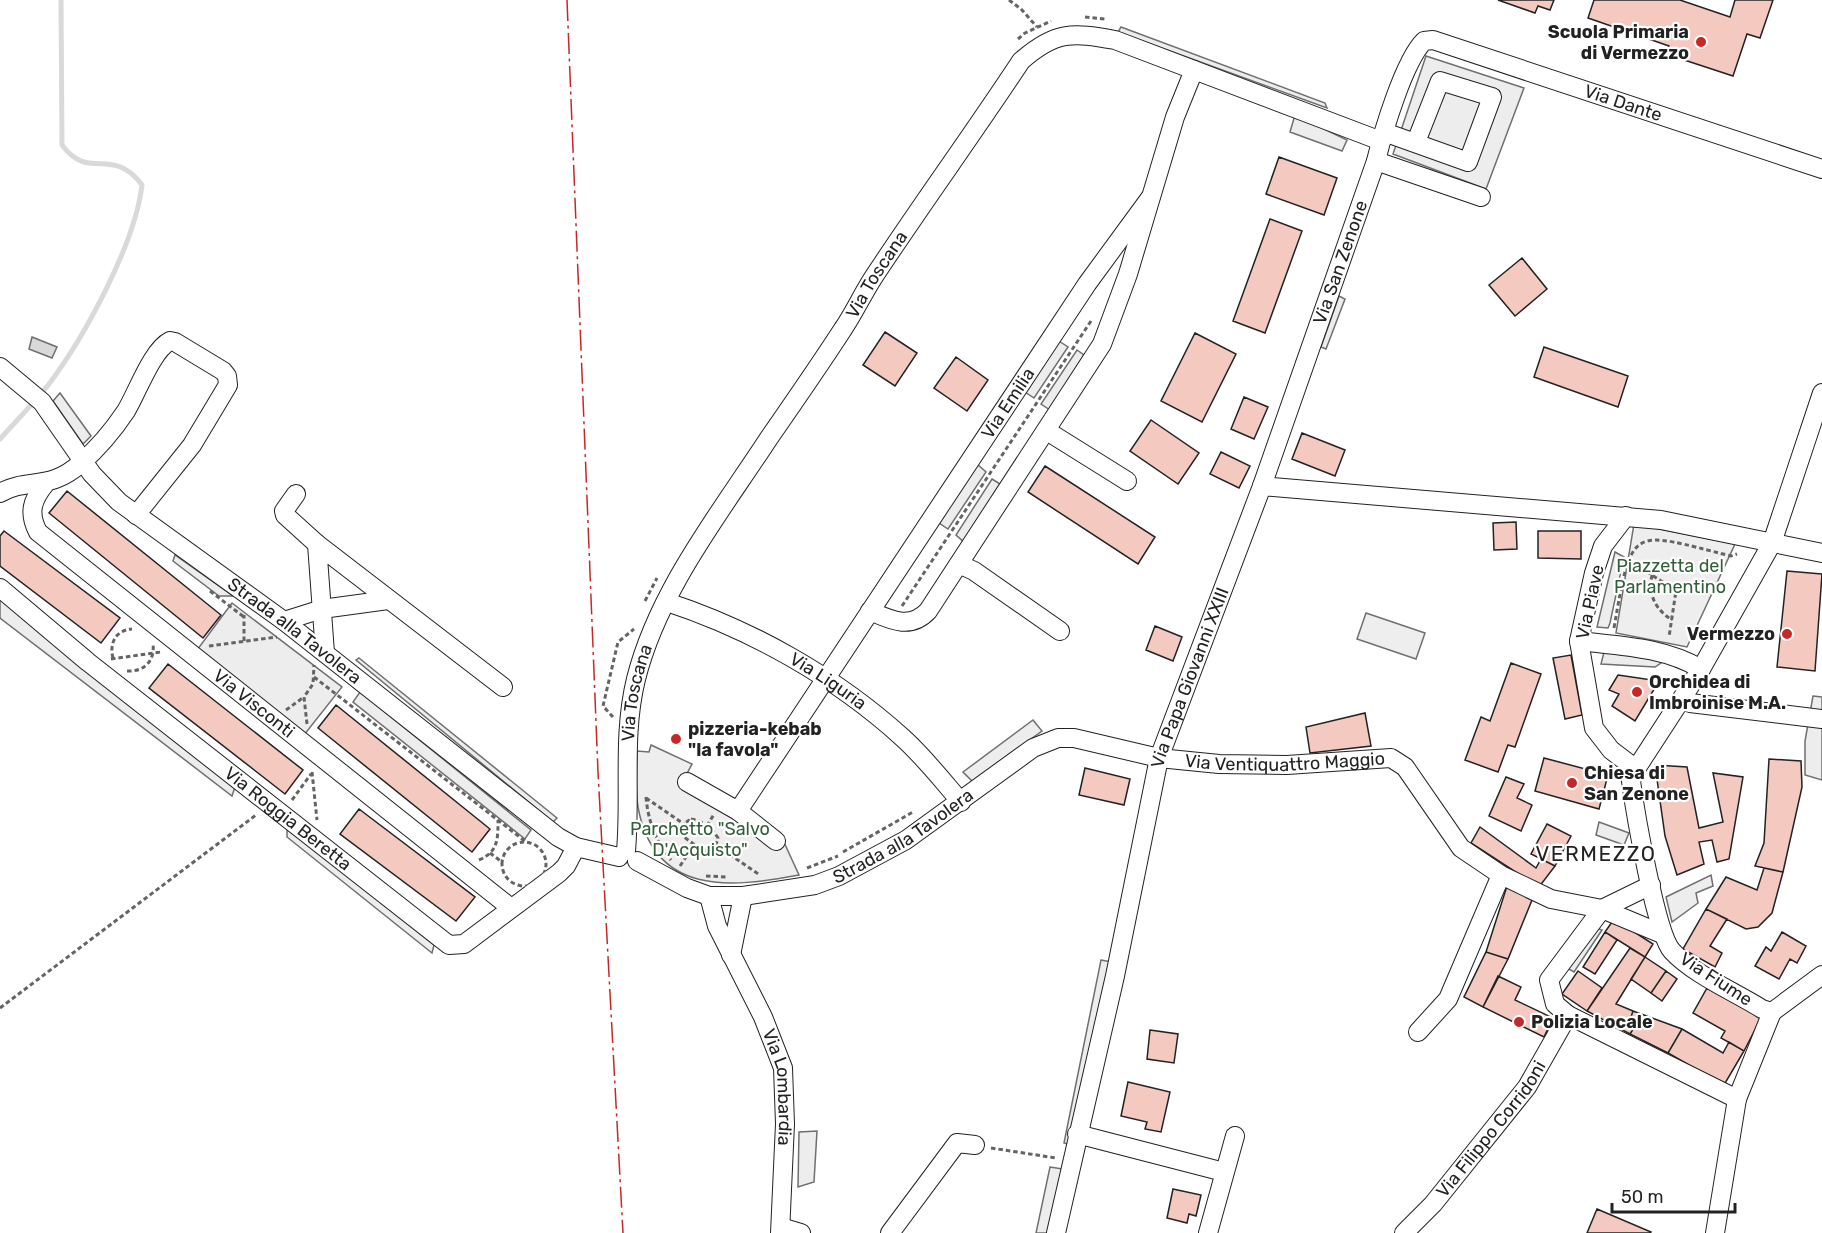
<svg xmlns="http://www.w3.org/2000/svg" width="1822" height="1233" font-family="Rubik,sans-serif">
  <rect width="100%" height="100%" fill="#fff"/>
  <path fill="#eee" stroke="#6f6f6f" stroke-width="1.5" d="M1634,524l101,20 -48,103 -71,-14z
    M1366,613l59,20 -9,26 -59,-20z
    M651,745l41,19 -10,19 100,55 17,37c-69,13 -145,21 -161,-68 -3,-18 -1,-38 -1,-56l12,1z"/>
  <path fill="#ededed" stroke="#6f6f6f" stroke-width="1.5" d="M1121,27l204,76 2,5 -209,-76z
    M1426,56l98,32 -38,101 -93,-35z
    M1295,115l52,25 -5,11 -52,-19z
    M1339,296l6,3 -19,50 -5,-2z
    M1059,341l9,6 -34,51 -9,-6z
    M1077,350l7,5 -34,55 -9,-6z
    M60,393l31,43 -8,8 -30,-43z
    M977,464l9,8 -38,57 -9,-6z
    M992,479l8,5 -36,58 -8,-7z
    M1615,552l9,5 -14,66 -2,5 -11,-1z
    M175,555l58,41h-14l-46,-35z
    M0,596l235,191 -3,9 -232,-178z
    M232,603l110,84 -38,48 -107,-85z
    M1604,652l60,9 -9,6 -54,-3z
    M359,658l198,160 -4,4 -197,-162z
    M360,692l171,138 -6,9 -172,-137z
    M1813,696l9,1v83l-17,-5v-34z
    M1033,720l9,11 -70,50 -9,-9z
    M1599,822l30,11 -5,12 -28,-10z
    M287,828l147,117 -2,8 -145,-116z
    M1711,875l2,11 -17,7 2,10 -26,19 -6,-25z
    M1594,927l8,3 -28,42 -7,-4z
    M1101,960l11,2 -40,183 -8,-2z
    M817,1131l-3,51 -16,5 1,-55z
    M1050,1167l13,2 -13,64h-14z"/>
  <path fill="#d9d9d9" stroke="#6f6f6f" stroke-width="1.5" d="M32,337l25,10 -5,11 -23,-9z"/>
  <g fill="none" stroke-linecap="round" stroke-linejoin="round">
    <path stroke="#d9d9d9" stroke-width="5" d="M0,439c16,-18 34,-36 49,-55 36,-48 86,-140 93,-199 -30,-40 -53,-3 -80,-40l-1,-145"/>
  </g>
  <path fill="#f3c9c0" stroke="#222" stroke-width="1.5" d="M1498,0h56l-4,10 -12,-4 -3,7z
    M1594,0h86l50,17 5,-17h38l-13,38 -13,-4 -14,42 -67,-22 3,-8 -81,-28z
    M1279,157l58,21 -13,37 -58,-21z
    M1270,219l32,12 -37,102 -32,-12z
    M1522,258l25,31 -32,27 -26,-31z
    M885,332l32,21 -22,33 -32,-21z
    M1195,333l41,21 -34,68 -41,-21z
    M1544,347l84,29 -10,31 -84,-30z
    M956,357l32,23 -21,31 -33,-23z
    M1244,397l24,10 -14,32 -23,-10z
    M1151,420l48,33 -21,31 -48,-33z
    M1302,433l43,17 -10,26 -43,-17z
    M1221,452l29,14 -11,22 -29,-14z
    M1045,466l110,71 -17,27 -110,-72z
    M67,491l154,124 -18,23 -154,-125z
    M1516,522l1,27 -23,1 -1,-27z
    M4,531l116,87 -19,25 -101,-77v-30z
    M1538,531h43v28l-43,-1z
    M1787,571l35,3 -7,97 -38,-4z
    M1155,626l27,11 -9,24 -27,-11z
    M1571,655l11,60 -17,4 -12,-61z
    M1511,663l30,11 -26,73 -7,-2 -10,27 -33,-12 16,-43 9,4z
    M168,664l135,106 -18,24 -136,-106z
    M1618,675l41,6 -24,40 -23,-15 7,-12 -10,-4z
    M336,705l154,124 -18,23 -154,-124z
    M1365,713l6,33 -61,7 -4,-26z
    M1544,758l64,17 -9,34 -64,-18z
    M1769,759l32,2 1,26 -19,85 -28,-6 9,-23z
    M1655,765l32,2 12,61 24,-6 -10,-49 30,4 -14,82 -12,3 -5,-22 -13,2 5,22 -27,11 -12,-39z
    M1085,768l45,11 -6,26 -45,-10z
    M1506,777l18,7 -7,14 15,7 -11,26 -32,-15z
    M359,809l116,88 -19,24 -116,-87z
    M1547,824l24,12 -16,30 -24,-12z
    M1480,827l56,41 5,-9 14,7 -16,21 -68,-44z
    M1764,868l19,4 -11,41 -14,14 -12,2 -40,-20 20,-32 31,13z
    M1507,886l25,14 -24,59 -22,-7z
    M1706,909l21,10 -17,27 12,7 -7,14 -32,-18z
    M1614,919l39,25 -8,13 -40,-25z
    M1605,932l12,8 -22,34 -12,-7z
    M1782,932l24,14 -9,17 -7,-4 -11,20 -24,-13 11,-19 5,4z
    M1630,948l15,9 -29,47 17,7 -3,9 7,3 -7,11 -43,-23z
    M1486,952l22,7 -25,48 -19,-10z
    M1645,957l21,14 -15,22 -20,-14z
    M1578,971l24,17 -15,23 -25,-17z
    M1666,971l11,8 -15,22 -11,-8z
    M1498,976l23,11 -6,13 38,18 -9,19 -61,-30z
    M1707,988l54,30 -17,33 -23,-13 4,-7 -32,-18z
    M1633,1011l49,18 -14,24 -38,-19 7,-11 -7,-3z
    M1682,1029l41,24 6,-11 15,9 -20,34 -56,-32z
    M1150,1030l28,4 -4,29 -27,-4z
    M1128,1082l42,10 -9,40 -16,-3 2,-7 -26,-6z
    M1173,1189l28,6 -5,21 -7,-2 -2,9 -20,-5z
    M1597,1209l54,23 -1,1h-63z"/>
  <g fill="none" stroke-linecap="round" stroke-linejoin="round">
    <defs>
      <g id="minor">
        <path d="M1384,132l84,30 24,-65 -52,-16 -24,61"/>
        <path d="M1376,161l105,36"/>
        <path id="s1" d="M0,367l42,35 50,72 27,28 165,119 274,216 18,10 43,10"/>
        <path d="M1047,431l80,50"/>
        <path id="s2" d="M45,484c-13,16 -17,29 -7,48l473,376"/>
        <path id="s3" d="M1262,486l114,-325c7,-29 28,-100 48,-120l9,-1 389,129"/>
        <path d="M0,493c28,-16 49,-1 81,-30 16,-14 33,-34 45,-52 11,-18 26,-61 44,-70l5,1 48,29 4,5 1,9 -36,60 -56,70"/>
        <path d="M296,494l-12,17 1,4 32,29"/>
        <path d="M1626,516l-23,30 -9,27 -15,68 15,87 17,22 25,19"/>
        <path d="M959,564l15,7 86,60"/>
        <path id="s4" d="M0,588l88,74 361,283 15,-1 95,-71 7,-7 10,-19"/>
        <path id="s5" d="M667,602c85,28 169,75 236,136 21,19 39,42 58,64"/>
        <path d="M870,611c21,9 40,19 58,0l174,-267 26,-70 47,-157 19,-47"/>
        <path d="M284,621l38,-12 66,-9"/>
        <path d="M1579,641c42,5 85,6 122,28"/>
        <path d="M325,653l-8,-109 186,143"/>
        <path d="M1682,700l8,3 132,16"/>
        <path d="M687,782l51,29 38,30"/>
        <path id="s6" d="M738,811l349,-527 63,-86"/>
        <path id="s7" d="M626,851c5,-58 -4,-115 10,-172 22,-88 84,-166 133,-241 25,-36 50,-72 74,-109 11,-16 19,-34 30,-51 48,-73 100,-144 148,-217 34,-30 51,-29 94,-21l266,101"/>
        <path id="s8" d="M637,861l50,27 22,8h34l72,-11 24,-9 67,-36 127,-92 25,-10h16l85,20 60,6 68,1 104,-7 14,9 56,81 40,27 50,24 51,10 60,25"/>
        <path d="M1651,885l-49,24 -53,71 6,24 13,11 169,84"/>
        <path id="s9" d="M709,896l8,30 46,91 20,51 2,56 -5,109"/>
        <path d="M731,955l12,-59"/>
        <path d="M1772,1012l-10,-3c-27,-17 -69,-35 -90,-58 -16,-17 -37,-140 -41,-170l5,-12 65,-100 71,-126 50,-150"/>
        <path d="M1772,1012l50,-37"/>
        <path d="M1418,1032l30,-33 53,-124"/>
        <path d="M1077,1134l147,38"/>
        <path d="M781,1227l20,6"/>
        <path d="M890,1233l67,-90 18,2"/>
        <path id="s10" d="M1056,1233l59,-257 44,-218 103,-272 399,34 161,33"/>
        <path d="M1208,1233l27,-97"/>
        <path id="s11" d="M1404,1233l29,-29 94,-117 41,-72"/>
        <path d="M1715,1233l22,-134 35,-87"/>
      </g>
    </defs>
    <use href="#minor" stroke="#222" stroke-width="20"/>
    <path stroke="#646464" stroke-width="3" stroke-dasharray="4.5 3" stroke-linecap="butt" d="M1009,0l12,9 16,18
      M1085,17l20,2
      M1018,39l7,-6 26,-12
      M1628,559l48,32 -7,46
      M1652,575c-4,20 3,34 20,45
      M210,591l34,26
      M645,601l12,-23
      M902,606l189,-285
      M1614,628c18,-105 17,-97 117,-72l6,-2
      M244,641v-26
      M209,646l68,-9
      M113,658c-4,-15 3,-28 19,-29
      M111,659l50,-7
      M127,671c17,1 28,-10 26,-27
      M314,677l212,165
      M286,710l18,-13
      M613,717l-10,-11 15,-64 16,-13
      M307,724l-3,-27 9,-13 1,-19
      M312,772l5,48
      M646,797c2,24 10,45 25,63
      M646,798l38,26
      M292,800l19,-26
      M691,819c12,2 21,9 27,19l-3,10 -12,3 -19,-14 -2,-12z
      M707,826l7,-12
      M502 864a22 22 0 1 1 44 0a22 22 0 1 1-44 0Z
      M717,846l43,29
      M843,852l70,-40
      M490,853l12,9
      M479,860c19,-8 19,-21 19,-40
      M680,866l14,-21
      M807,868l31,-12
      M706,876l21,1
      M0,1008l256,-193
      M991,1148l65,10"/>
    <use href="#minor" stroke="#fff" stroke-width="18"/>
    <path stroke="#c62828" stroke-width="1.5" stroke-dasharray="21 4.5 3 4.5" stroke-linecap="butt" d="M567,0l31,772 25,461"/>
  </g>
  <g fill="#c62828" stroke="#fff" stroke-width="2">
    <circle cx="1701" cy="42" r="6"/>
    <circle cx="1787" cy="634" r="6"/>
    <circle cx="1637" cy="692" r="6"/>
    <circle cx="676" cy="739" r="6"/>
    <circle cx="1572" cy="783" r="6"/>
    <circle cx="1519" cy="1022" r="6"/>
  </g>
  <g text-anchor="middle" stroke-width="4.5" stroke-linejoin="round" paint-order="stroke">
    <g font-size="18" font-weight="bold" fill="#222" stroke="#fff" text-anchor="start">
      <text x="1689" y="38" text-anchor="end">Scuola Primaria<tspan x="1689" dy="21">di Vermezzo</tspan></text>
      <text x="1775" y="640" text-anchor="end">Vermezzo</text>
      <text x="1649" y="688">Orchidea di<tspan x="1649" dy="21">Imbroinise M.A.</tspan></text>
      <text x="688" y="735">pizzeria-kebab<tspan x="688" dy="21">"la favola"</tspan></text>
      <text x="1584" y="779">Chiesa di<tspan x="1584" dy="21">San Zenone</tspan></text>
      <text x="1531" y="1028">Polizia Locale</text>
    </g>
    <g font-size="18" fill="#222" stroke="#fff">
      <text dy="6" stroke="none"><textPath href="#s3" startOffset="684">Via Dante</textPath></text>
      <text dy="6" stroke="none"><textPath href="#s3" startOffset="237">Via San Zenone</textPath></text>
      <text dy="6" stroke="none"><textPath href="#s7" startOffset="645">Via Toscana</textPath></text>
      <text dy="6" stroke="none"><textPath href="#s6" startOffset="489">Via Emilia</textPath></text>
      <text transform="translate(1590 602) rotate(-78)" y="6">Via Piave</text>
      <text dy="6" stroke="none"><textPath href="#s1" startOffset="399">Strada alla Tavolera</textPath></text>
      <text dy="6" stroke="none"><textPath href="#s10" startOffset="572">Via Papa Giovanni XXIII</textPath></text>
      <text dy="6" stroke="none"><textPath href="#s5" startOffset="180">Via Liguria</textPath></text>
      <text dy="6" stroke="none"><textPath href="#s7" startOffset="159">Via Toscana</textPath></text>
      <text dy="6" stroke="none"><textPath href="#s2" startOffset="328">Via Visconti</textPath></text>
      <text dy="6" stroke="none"><textPath href="#s8" startOffset="702">Via Ventiquattro Maggio</textPath></text>
      <text dy="6" stroke="none"><textPath href="#s4" startOffset="369">Via Roggia Beretta</textPath></text>
      <text dy="6" stroke="none"><textPath href="#s8" startOffset="288">Strada alla Tavolera</textPath></text>
      <text transform="translate(1716 979) rotate(33)" y="6">Via Fiume</text>
      <text dy="6" stroke="none"><textPath href="#s9" startOffset="206">Via Lombardia</textPath></text>
      <text dy="6" stroke="none"><textPath href="#s11" startOffset="136">Via Filippo Corridoni</textPath></text>
    </g>
    <g font-size="18" fill="#2f5e38" stroke="#fff">
      <text x="1670" y="572">Piazzetta del<tspan x="1670" dy="21">Parlamentino</tspan></text>
      <text x="700" y="835">Parchetto "Salvo<tspan x="700" dy="21">D'Acquisto"</tspan></text>
    </g>
    <g font-size="21" letter-spacing="1.5" fill="#222" stroke="#fff">
      <text x="1596" y="861">VERMEZZO</text>
    </g>
  </g>
  <path d="M1612 1203v9h123v-9" fill="none" stroke="#222222" stroke-width="3"/>
  <text x="1621" y="1203" font-size="18" fill="#222222" stroke="#ffffff" stroke-width="4.5" paint-order="stroke">50 m</text>
</svg>
